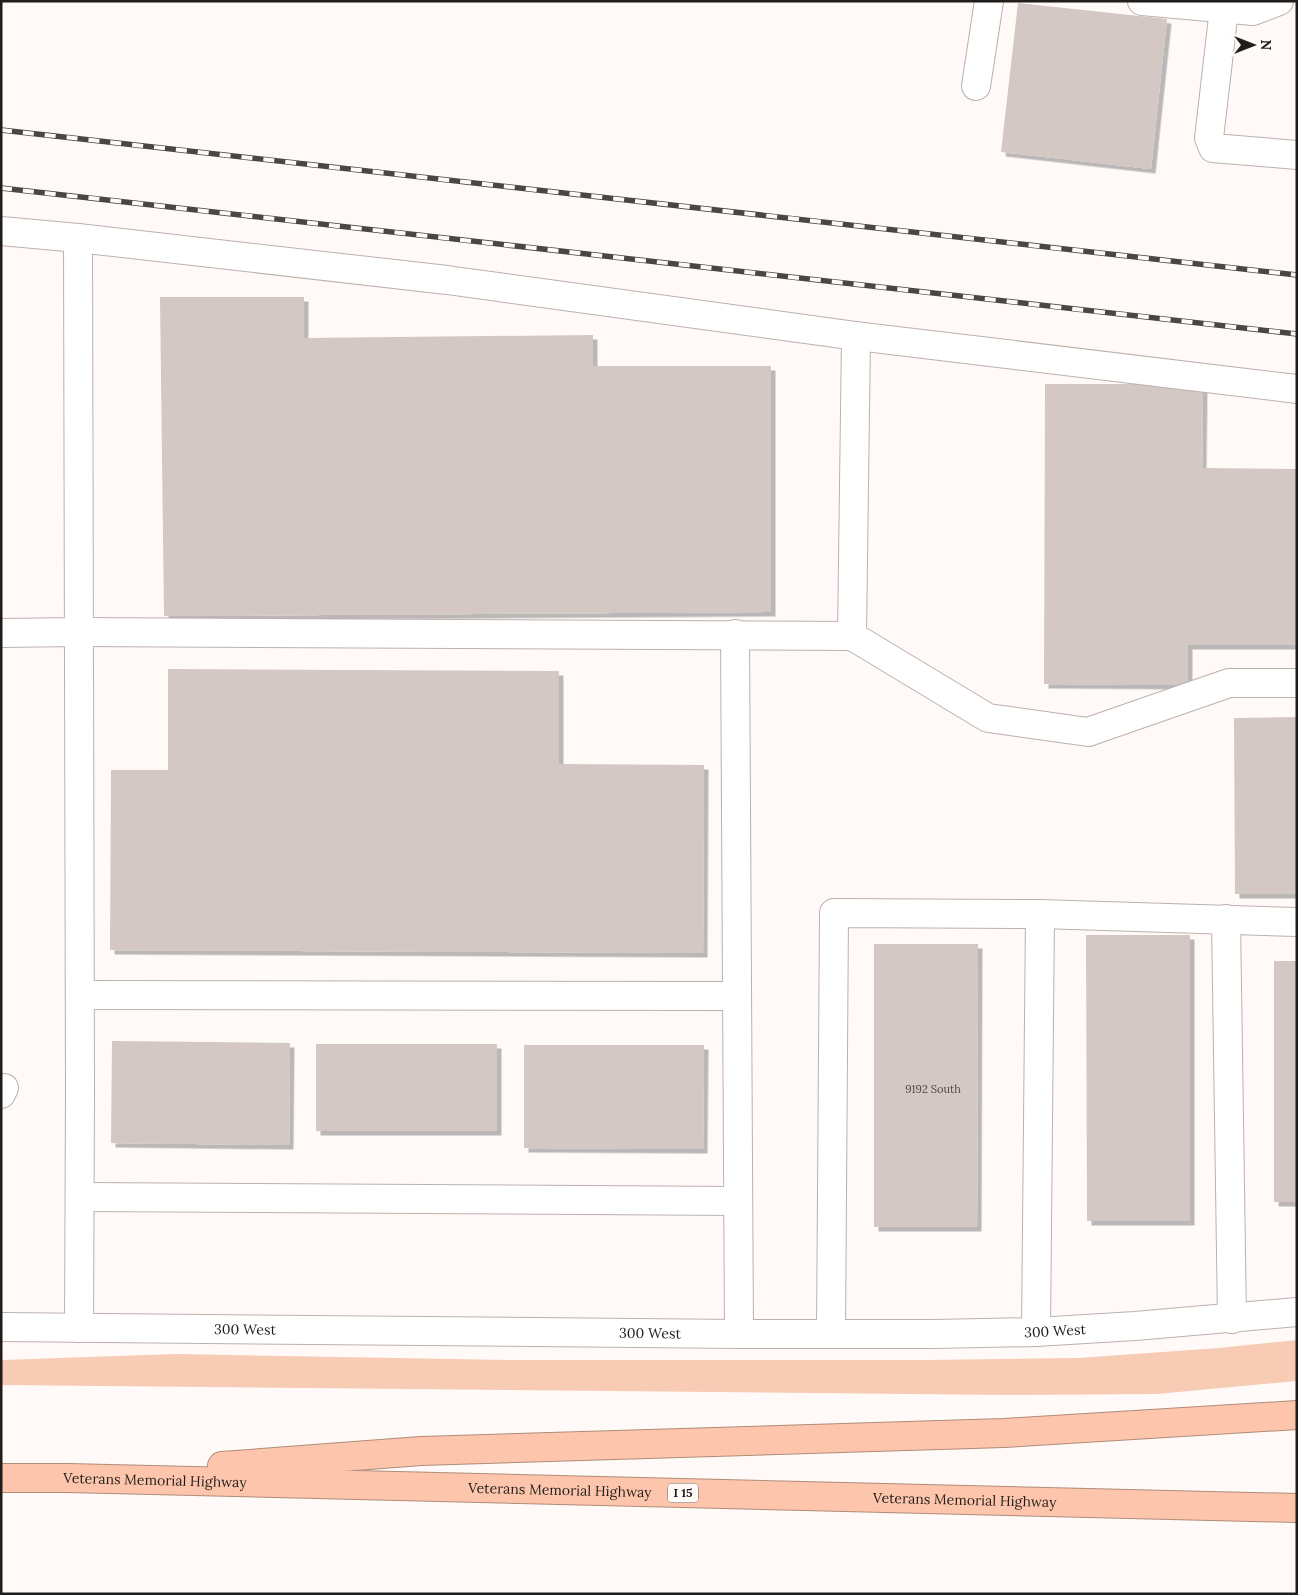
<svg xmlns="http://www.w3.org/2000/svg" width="1298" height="1595" font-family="Lora,serif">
  <defs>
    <filter id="shadow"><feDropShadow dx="4.5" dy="4.5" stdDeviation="0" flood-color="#0004"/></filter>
  </defs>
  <rect width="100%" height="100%" fill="#fffaf8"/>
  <path fill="#f8cbb5" d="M1297,1340v41l-140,13 -148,1 -1008,-10v-25l176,-6 332,6h416l153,-2 141,-10z"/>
  <path fill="#d3c8c3" filter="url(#shadow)" d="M1018,3l149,16 -16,150 -150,-17z
    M160,297h144v41l289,-3v31h178v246l-607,4z
    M1045,384h158l-1,84 95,1v176h-109v40l-144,-1z
    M168,669l391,2v93l145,1 -1,188 -593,-3 1,-180h57z
    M1297,717v177h-62l-1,-176z
    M1086,935h104v286h-103z
    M874,944h104l-1,283h-103z
    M1274,961h23v241h-23z
    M112,1041l178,2 -1,102 -178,-2z
    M316,1044h181v87h-181z
    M524,1045h180l-1,104 -179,-1z"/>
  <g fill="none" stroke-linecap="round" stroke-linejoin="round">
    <defs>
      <g id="minor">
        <path d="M1142,1l111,10 26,-10"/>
        <path d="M1224,9l-15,129 4,10 84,7"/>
        <path d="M976,86l13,-85"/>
        <path d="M1,231l77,7 369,42 409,56 441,53"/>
        <path d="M78,238l2,854 -1,236"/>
        <path d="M856,336l-4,300 136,82 100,14 141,-49h68"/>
        <path d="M1,633l77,-1 774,4"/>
        <path d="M735,634l4,700"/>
        <path d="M1040,914l257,8"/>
        <path d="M1226,919l6,400"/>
        <path d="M80,995l657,1"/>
        <path d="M1,1094l3,-6"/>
        <path d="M80,1197l658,4"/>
        <path id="s1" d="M1,1327l738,7h195l102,-2 99,-6 162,-14"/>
        <path d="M831,1334l3,-421 206,1 -4,418"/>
      </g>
      <g id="highway">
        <path d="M222,1466l199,-15 583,-18 293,-18"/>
        <path id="s2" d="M1,1478h67l1229,30"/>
      </g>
    </defs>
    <use href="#minor" stroke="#bbb1ac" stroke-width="30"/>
    <use href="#highway" stroke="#b08b79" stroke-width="30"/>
    <use href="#minor" stroke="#fff" stroke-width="28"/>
    <use href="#highway" stroke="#fdc6ac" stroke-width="28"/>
    <defs>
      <path id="rail" d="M1,130l1296,145
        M1,188l1296,146"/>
    </defs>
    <use href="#rail" stroke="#4a4644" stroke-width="5.5"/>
    <use href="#rail" stroke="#fffaf8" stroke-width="4" stroke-dasharray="11" stroke-linecap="butt"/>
  </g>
  <g text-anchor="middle" stroke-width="4" stroke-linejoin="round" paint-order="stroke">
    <g font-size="11" fill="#4e4845">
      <text x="933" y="1093">9192 South</text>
    </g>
    <rect fill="#fffaf8" stroke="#645f5d" stroke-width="1" x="668" y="1483.5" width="30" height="19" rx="4"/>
    <g font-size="12" font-weight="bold" fill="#211d1b">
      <text x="683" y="1497">I 15</text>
    </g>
    <g font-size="14" fill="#211d1b" stroke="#fffaf8">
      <text dy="5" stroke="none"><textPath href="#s1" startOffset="244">300 West</textPath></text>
      <text dy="5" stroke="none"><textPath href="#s1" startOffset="1054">300 West</textPath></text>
      <text dy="5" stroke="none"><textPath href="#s1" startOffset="649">300 West</textPath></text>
      <text dy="5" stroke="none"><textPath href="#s2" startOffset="154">Veterans Memorial Highway</textPath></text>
      <text dy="5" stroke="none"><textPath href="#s2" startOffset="559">Veterans Memorial Highway</textPath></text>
      <text dy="5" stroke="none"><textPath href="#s2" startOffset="964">Veterans Memorial Highway</textPath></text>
    </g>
  </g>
  <rect width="1298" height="1595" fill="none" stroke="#211d1b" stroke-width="5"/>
  <g transform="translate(1253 45) rotate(90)" stroke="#fffaf8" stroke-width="4" paint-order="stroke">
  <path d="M0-4L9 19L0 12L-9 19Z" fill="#211d1b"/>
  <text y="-8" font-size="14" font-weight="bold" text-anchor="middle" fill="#211d1b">N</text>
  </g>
</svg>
